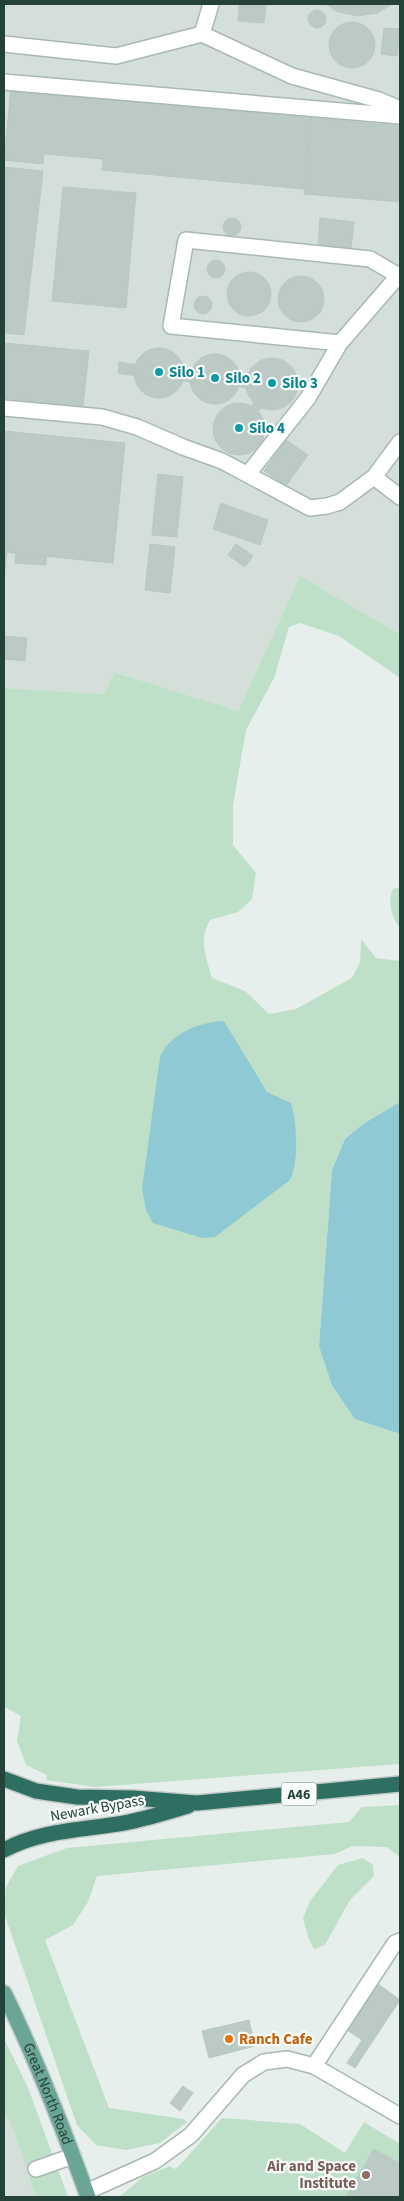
<svg xmlns="http://www.w3.org/2000/svg" width="404" height="2201" font-family="'Source Sans 3',sans-serif">
  <rect width="100%" height="100%" fill="#e6efeb"/>
  <path fill="#d4dfda" d="M4,4h396v630l-100,-58 -62,135 -122,-39 -12,22 -100,-6z
    M4,2039l24,49 40,109h-64z"/>
  <path fill="#bfe0c8" d="M300,576l100,58v44l-61,-42 -39,-13 -11,4 -15,51 -28,52 -13,75v40l23,28 -4,26 -14,13 -28,8c-12,21 -4,36 2,58l33,13 24,23 27,-5 56,-31 8,-16 1,-23 15,19 24,3v141l-37,22 -18,15 -13,31 -13,176 36,73 45,15v330l-305,23 -49,-7 1,-5 -21,-10 -9,-24 4,-25 -17,-9v-1019l100,6 11,-22 123,39z
    M400,887v41c-8,-9 -13,-28 -7,-39z
    M400,1805v52l-13,-10 -35,-1 -17,8 -238,22 -9,26 -15,23 -28,15 64,168 75,11 3,3 -27,21 -34,7 -30,-5 -19,-20 -73,-212 2,-26 12,-21 49,-18 282,-26 13,-15z
    M363,1858l10,7 1,11 -24,24 -25,45 -11,4 -6,-12 -5,-19 7,-17 28,-36z
    M4,2039l24,49 40,109h-32l-22,-67 -10,-19z
    M222,2118l78,6 45,29 19,-31 36,22v20l-26,-15 -28,48h-227l24,-20 27,-11 4,3 4,-2z"/>
  <path fill="#8ec9d4" d="M224,1021l43,71 24,11c6,20 8,59 -1,77l-75,57 -13,1 -49,-15 -7,-13 -4,-21 18,-132c11,-24 39,-35 64,-36z
    M400,1102v332l-45,-15 -23,-34 -13,-39 13,-176 13,-31 18,-15z"/>
  <path fill="#bbcac4" stroke="#b8c9c2" d="M239,4h27l-2,19 -26,-2z
    M326,4h66l-14,9 -21,3 -21,-5z
    M308 19a9 9 0 1 1 18 0a9 9 0 1 1-18 0Z
    M329 45a23 23 0 1 1 46 0a23 23 0 1 1-46 0Z
    M384,28l16,1 -3,27 -16,-2z
    M11,89l300,29 -7,71 -202,-19 1,-11 -59,-5 -1,10 -39,-4z
    M311,118l89,8v76l-96,-8z
    M4,167l39,4 -19,164 -20,-2z
    M63,187l73,6 -10,115 -74,-7z
    M223 227a9 9 0 1 1 18 0a9 9 0 1 1-18 0Z
    M320,218l34,4 -3,26 -33,-4z
    M207 269a9 9 0 1 1 18 0a9 9 0 1 1-18 0Z
    M227 294a22 22 0 1 1 44 0a22 22 0 1 1-44 0Z
    M278 299a23 23 0 1 1 46 0a23 23 0 1 1-46 0Z
    M194 305a9 9 0 1 1 18 0a9 9 0 1 1-18 0Z
    M4,343l85,8 -6,55 -79,-8z
    M134 373a25 25 0 1 1 50 0a25 25 0 1 1-50 0Z
    M190 379a25 25 0 1 1 50 0a25 25 0 1 1-50 0Z
    M246 384a26 26 0 1 1 52 0a26 26 0 1 1-52 0Z
    M119,362l12,2 -1,11 -12,-2z
    M131,364l146,16 -1,11 -146,-16z
    M265,390l11,1 -36,42 -7,-6z
    M213 429a26 26 0 1 1 52 0a26 26 0 1 1-52 0Z
    M4,431l121,12 -12,120 -109,-11z
    M286,440l22,15 -22,31 -22,-15z
    M158,474l25,3 -6,60 -25,-2z
    M221,503l47,17 -8,25 -47,-16z
    M150,544l25,3 -5,46 -25,-3z
    M236,544l17,12 -8,11 -17,-12z
    M4,552h3l-3,26z
    M16,553l30,3v9l-31,-2z
    M4,636l23,2 -2,23 -21,-2z
    M378,1984l22,16 -45,68 -8,-5 15,-23 -15,-10z
    M249,2020l6,26 -46,12 -7,-27z
    M183,2086l10,7 -13,18 -10,-8z
    M374,2149l26,15v33h-54z"/>
  <g fill="none" stroke-linecap="round" stroke-linejoin="round">
    <defs>
      <path id="minor" d="M202,34l90,42 87,24 21,9
        M4,44l112,12 86,-22 9,-30
        M4,82l396,34
        M340,343l-169,-17 15,-86 184,19 29,17
        M4,408l98,9 35,10 46,20 39,14 88,47 17,-2 13,-4 34,-25 26,-35
        M248,474l60,-76 32,-55 60,-69
        M374,477l26,20
        M314,2066l81,-123 5,-2
        M36,2169l37,-13
        M86,2192l69,-31 36,-26 52,-60 21,-13 23,-3 27,7 86,50"/>
      <g id="major">
        <path id="s1" d="M4,1993c33,67 59,135 84,204"/>
      </g>
      <path id="highway" d="M4,1779l32,12 41,6 56,1 64,5 203,-19
        M4,1850c37,-20 79,-20 120,-27 22,-4 43,-11 64,-17"/>
    </defs>
    <use href="#minor" stroke="#a8b8b2" stroke-width="18"/>
    <use href="#major" stroke="#c2cac8" stroke-width="18"/>
    <use href="#highway" stroke="#c2cac8" stroke-width="18"/>
    <use href="#minor" stroke="#fff" stroke-width="15"/>
    <use href="#major" stroke="#6aa596" stroke-width="15"/>
    <use href="#highway" stroke="#2f6f62" stroke-width="15"/>
  </g>
  <g fill="#0f9aa8" stroke="#f7fbf9" stroke-width="2">
    <circle cx="159" cy="372" r="5"/>
    <circle cx="215" cy="378" r="5"/>
    <circle cx="272" cy="383" r="5"/>
    <circle cx="239" cy="428" r="5"/>
  </g>
  <circle fill="#e8710a" stroke="#f7fbf9" stroke-width="2" cx="229" cy="2039" r="5"/>
  <circle fill="#8d6e63" stroke="#f7fbf9" stroke-width="2" cx="366" cy="2175" r="5"/>
  <g text-anchor="middle" stroke-width="4.5" stroke-linejoin="round" paint-order="stroke">
    <rect fill="#f7fbf9" stroke="#637a73" stroke-width="1" x="281.5" y="1782.5" width="35" height="23" rx="4"/>
    <g font-size="14" font-weight="bold" fill="#24423a">
      <text x="299" y="1799">A46</text>
    </g>
    <g font-size="15" font-weight="bold" fill="#0d838f" stroke="#f7fbf9" text-anchor="start">
      <text x="169" y="377">Silo 1</text>
      <text x="225" y="383">Silo 2</text>
      <text x="282" y="388">Silo 3</text>
      <text x="249" y="433">Silo 4</text>
    </g>
    <g font-size="15" fill="#24423a" stroke="#f7fbf9">
      <text transform="translate(97 1808) rotate(-10)" y="5">Newark Bypass</text>
      <text dy="5" stroke="none"><textPath href="#s1" startOffset="110">Great North Road</textPath></text>
    </g>
    <g font-size="15" font-weight="bold" fill="#c56008" stroke="#f7fbf9" text-anchor="start">
      <text x="239" y="2044">Ranch Cafe</text>
    </g>
    <g font-size="15" font-weight="bold" fill="#785e54" stroke="#f7fbf9" text-anchor="end">
      <text x="356" y="2171">Air and Space<tspan x="356" dy="17">Institute</tspan></text>
    </g>
  </g>
  <rect width="404" height="2201" fill="none" stroke="#24423a" stroke-width="10"/>
</svg>
